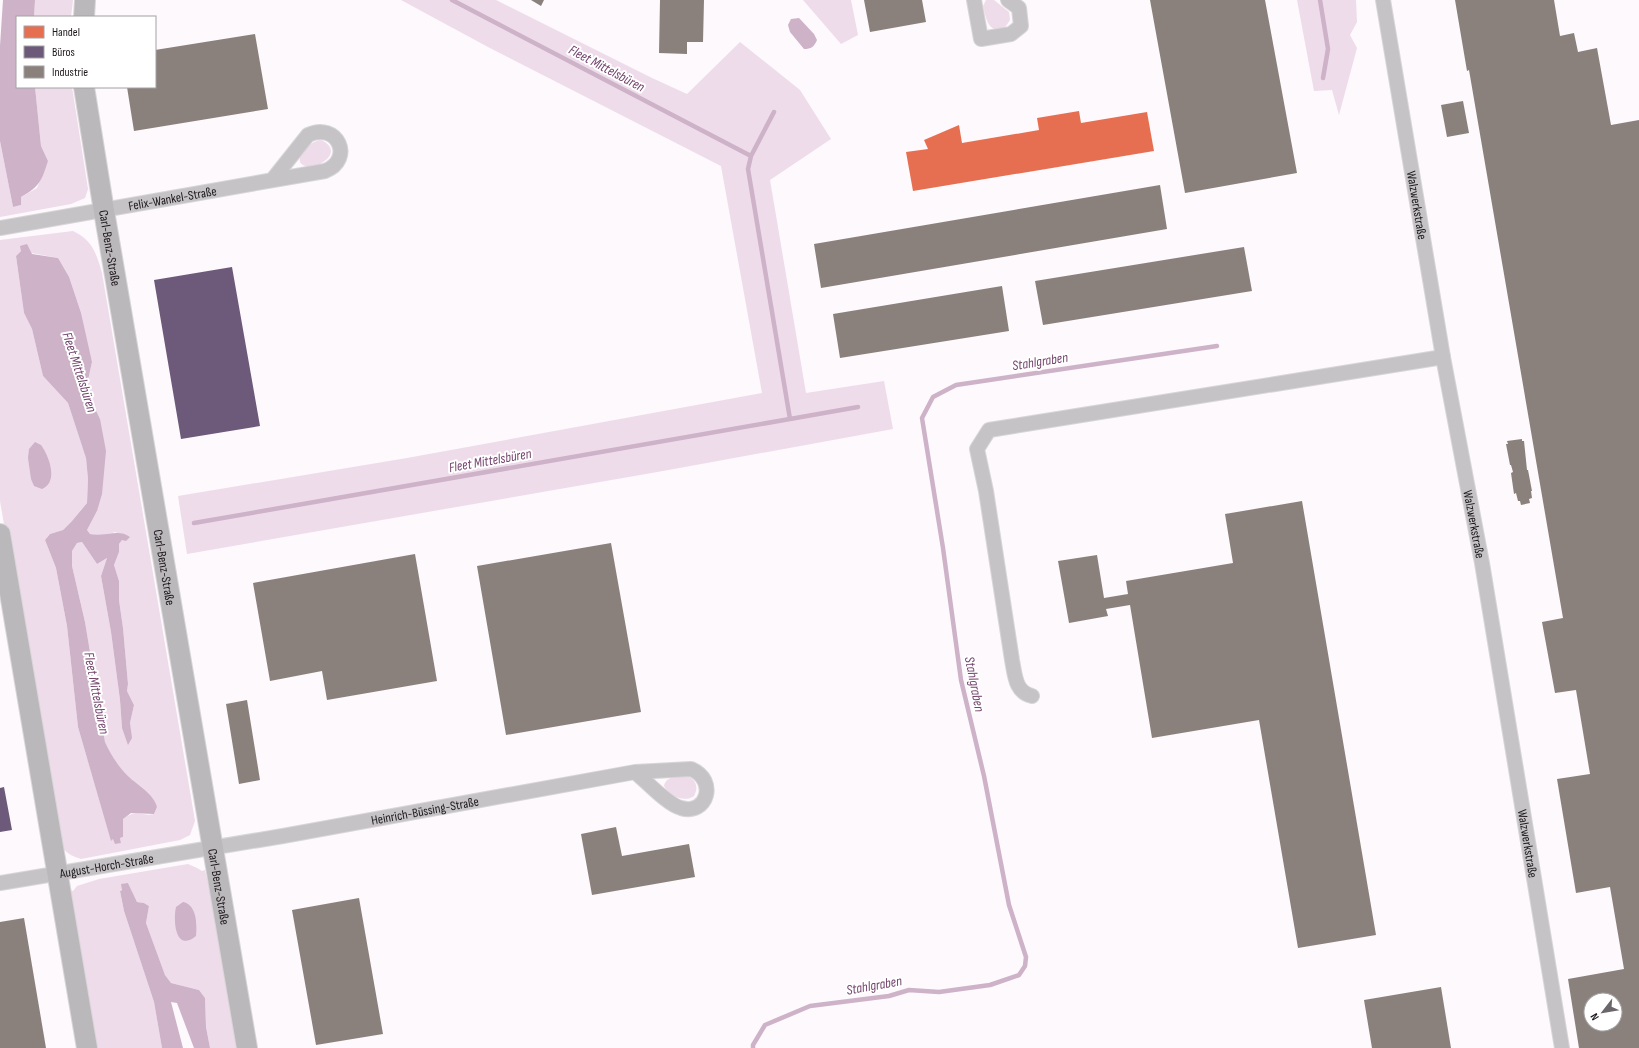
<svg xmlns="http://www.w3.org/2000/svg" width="1639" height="1048" font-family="'Sofia Sans Condensed',sans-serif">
  <rect width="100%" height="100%" fill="#fdf9fc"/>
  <path fill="#eedceb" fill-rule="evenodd" d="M35,0h38l-2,17h-37z
    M401,0h95l156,78 35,16 53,-52 60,48 31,49 -61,41 36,213 78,-12 9,48 -230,42 -476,83 -9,-58 229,-38 355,-65 -41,-227 -233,-119z
    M803,0h48l7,35 -17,9z
    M986,0h8l15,12 1,8 -4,6c-17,11 -20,-8 -23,-20z
    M1297,0h59l1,22 -7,13 7,13 -18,67 -7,-25 -18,1z
    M35,87h37l16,102 -3,9 -14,6 -71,13v-76l13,66 8,-2v-8l16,-9 11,-27 -7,-15z
    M321,140c26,12 -6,32 -18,25 -11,-6 8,-25 18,-25z
    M73,231c19,9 23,21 29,42l93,548 -5,14 -10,5 -99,19c-15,-5 -17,-8 -23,-22l-58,-336v-261zM21,251l37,7 34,104 -6,27 14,30 -3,92 -10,19 3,4 9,2 17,-4 6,8 -3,4v8l-5,13 5,16v19l4,28 5,56 -1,7 7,14 -4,18 1,15 -9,-10 -2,-28 -9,-68 -10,-56 6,-18 -10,6 -15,-22 -5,1 -5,8v15l13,56 20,120 8,18 44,47 -3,7c-14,3 -16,-6 -31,5v18l-3,1 1,5 -8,-4 -2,1 -33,-113 -11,-101 -11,-58 -11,-28 5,-6 13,-4 9,-9 15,-18 1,-24 -2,-22 -18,-54 -25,-27 -11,-47 -8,-16 -8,-57z
    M685,776c11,2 14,11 9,20 -10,7 -25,0 -30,-10 2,-10 13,-9 21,-10z
    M188,864l9,4 5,3 3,-1 6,26 26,152h-27l-4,-21 -1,-29 -6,-8 -28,-7 -6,-8 -19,-52 3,-17 -5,-3 -7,-1 -9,-19 -8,8 4,20 30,91 8,46h-68l-25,-158 4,1 4,-5 22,-7z"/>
  <path fill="#cdb2c8" d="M3,0h32l-1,17h-17v70h18l6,59 7,15c-7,21 -8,25 -27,36v8l-8,2 -13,-66v-95z
    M799,18l15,16 3,6c-3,7 -6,9 -13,9l-14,-17 -2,-7 3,-6z
    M27,244l5,10 26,4 11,19 12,36 11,49 -6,27 14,30 6,32 -4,43 -5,17 -10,19 3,4c14,3 29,-6 40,3l-4,4 -4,-1 -3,4v8l-5,13 5,16v19l4,28 5,56 -1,7 7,14 -4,18 2,15 -4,7 -6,-17 -2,-28 -9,-68 -10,-56 6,-18 -10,6 -15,-22 -5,1 -5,8v15l13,56 20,120c6,13 12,23 23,34 10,10 25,17 29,31l-3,7 -23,-1 -8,6v18l-3,1 1,5 -6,1 -2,-5 -2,2 -33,-114 -11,-101 -11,-58 -11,-28 5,-6 13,-4 9,-9 15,-18 1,-24 -2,-21 -18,-55 -25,-27 -11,-47 -8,-16 -8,-57 5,-5 -1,-5z
    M35,442l6,3c8,11 18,37 1,44l-8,-3 -3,-7 -3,-21 1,-9z
    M128,883l9,19 7,1 5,3 -3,17 19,52 6,8 28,7 6,8 1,29 4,21h-16l-17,-45 -6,-1 12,46h-21l-8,-46 -30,-91 -4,-20 2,-1 -1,-6z
    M183,902c14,3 14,22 13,34 -21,17 -23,-16 -20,-29z"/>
  <path fill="#e76f51" d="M1079,111l2,12 66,-11 7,39 -241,40 -7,-39 22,-3 -4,-9 35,-15 3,18 77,-13 -2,-12z"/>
  <path fill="#6d597a" d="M232,267l28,159 -79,13 -27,-159z
    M4,787l8,43 -12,2v-44z"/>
  <path fill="#8a817c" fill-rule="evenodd" d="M531,0h13l-3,6z
    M660,0h44l-1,42h-16v12l-28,-1z
    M864,0h58l4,22 -56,10z
    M1150,0h115l32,173 -112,20z
    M1455,0h99l6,36 14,-3 4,19 19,-4 14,77 28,-5v928h-60l-11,-69 56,-10 -14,-82 -34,6 -19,-114 33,-5 -14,-84 -21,3 -13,-71 21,-4 -94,-548 -2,1zM1591,1000h24v24h-24z
    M255,34l13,75 -134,22 -7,-44h28v-37z
    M1463,101l6,32 -22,4 -6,-32z
    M1160,185l7,44 -346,59 -7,-44z
    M1244,247l8,44 -209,34 -8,-44z
    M1002,286l7,45 -169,27 -7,-44z
    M1522,439v2h2l3,29h1l4,21h-1l1,7 -3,1 1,4 -9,2 -1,-4h-2l-2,-8 -2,1 -3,-21 2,-1 -2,-7h-1l-4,-21h2l-1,-3z
    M1302,501l74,434 -78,13 -39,-228 -107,18 -22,-133 -24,4 2,7 -39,7 -11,-62 39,-6 7,43 24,-4 -2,-13 107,-18 -8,-49z
    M611,543l30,169 -135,23 -29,-169z
    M415,554l22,127 -110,19 -5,-29 -52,10 -17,-98z
    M247,700l13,80 -21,4 -13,-80z
    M616,827l6,29 67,-12 6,33 -103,18 -11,-61z
    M359,898l24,136 -67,11 -24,-135z
    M24,918l22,130h-46v-126z
    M1441,987l10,61h-79l-8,-48z"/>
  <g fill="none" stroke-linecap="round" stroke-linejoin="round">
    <path stroke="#cdb2c8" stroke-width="4.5" d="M452,0l299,156
      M1320,0l8,49 -5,29
      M790,419l68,-12
      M194,523l596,-104 -42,-250 3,-13 23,-44
      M753,1048v-3l12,-20 45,-19 79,-10 20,-6 30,2 51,-7 29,-10 6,-9 1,-9 -17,-52 -25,-129 -23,-96 -18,-132 -21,-130 11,-21 23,-12 261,-39"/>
    <defs>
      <g id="street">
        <path d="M974,0l7,39 30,-5 10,-8 -2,-18 -11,-8"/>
        <path id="s1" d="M1383,0l60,357 39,206 80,485"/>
        <path id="s2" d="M0,228l325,-57c30,-12 12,-50 -17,-36l-35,44"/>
        <path d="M1032,696c-17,-4 -17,-21 -20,-36l-26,-169 -9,-42 12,-19 454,-73"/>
        <path id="s3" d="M0,883l283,-47 352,-64 56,-3c27,11 16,47 -10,39 -13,-3 -35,-27 -46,-36"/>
      </g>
      <g id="secondary">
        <path d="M84,17l1,-17"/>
        <path id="s4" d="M84,87l20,124 143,837"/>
        <path d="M0,534l87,514"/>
      </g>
    </defs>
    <use href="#street" stroke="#d8d6d8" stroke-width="16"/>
    <use href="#secondary" stroke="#d8d6d8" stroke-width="22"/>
    <use href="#street" stroke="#c5c3c5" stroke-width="14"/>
    <use href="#secondary" stroke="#bbb8bb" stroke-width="20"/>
  </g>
  <g text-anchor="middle" stroke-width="4" stroke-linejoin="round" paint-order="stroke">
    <g font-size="13" fill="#1c171b" stroke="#fff">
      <text dy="5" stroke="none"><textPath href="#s2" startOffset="175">Felix-Wankel-Straße</textPath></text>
      <text dy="5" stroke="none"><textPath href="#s1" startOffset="208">Walzwerkstraße</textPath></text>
      <text dy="5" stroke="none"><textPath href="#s4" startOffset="163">Carl-Benz-Straße</textPath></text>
      <text dy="5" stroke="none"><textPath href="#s1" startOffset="532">Walzwerkstraße</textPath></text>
      <text dy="5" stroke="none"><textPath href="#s4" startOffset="487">Carl-Benz-Straße</textPath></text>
      <text dy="5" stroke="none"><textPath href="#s3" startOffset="431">Heinrich-Büssing-Straße</textPath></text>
      <text dy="5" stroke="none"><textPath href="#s1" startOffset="856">Walzwerkstraße</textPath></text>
      <text dy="5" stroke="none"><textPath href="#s3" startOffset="108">August-Horch-Straße</textPath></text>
      <text dy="5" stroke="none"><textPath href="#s4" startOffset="811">Carl-Benz-Straße</textPath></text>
    </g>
    <g font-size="14" font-style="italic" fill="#74446d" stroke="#fff">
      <text transform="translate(607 68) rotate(28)" y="5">Fleet Mittelsbüren</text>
      <text transform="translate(1040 361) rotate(-9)" y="5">Stahlgraben</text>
      <text transform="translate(80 372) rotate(72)" y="5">Fleet Mittelsbüren</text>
      <text transform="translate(490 460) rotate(-10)" y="5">Fleet Mittelsbüren</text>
      <text transform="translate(975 684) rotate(79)" y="5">Stahlgraben</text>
      <text transform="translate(97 693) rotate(79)" y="5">Fleet Mittelsbüren</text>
      <text transform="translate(874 985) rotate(-10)" y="5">Stahlgraben</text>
    </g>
  </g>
  <rect x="16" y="16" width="140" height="72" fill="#ffffff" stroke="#a4a2a4"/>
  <rect x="24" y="26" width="20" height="12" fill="#e76f51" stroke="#a4a2a4"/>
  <text x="52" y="36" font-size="12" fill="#1c171b">Handel</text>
  <rect x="24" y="46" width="20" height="12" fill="#6d597a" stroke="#a4a2a4"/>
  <text x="52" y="56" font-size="12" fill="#1c171b">Büros</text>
  <rect x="24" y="66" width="20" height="12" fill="#8a817c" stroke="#a4a2a4"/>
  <text x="52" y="76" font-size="12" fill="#1c171b">Industrie</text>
  <g transform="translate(1603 1012) rotate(239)"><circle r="19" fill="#ffffff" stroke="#a4a2a4"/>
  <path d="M0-3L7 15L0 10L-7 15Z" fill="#6b666a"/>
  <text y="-6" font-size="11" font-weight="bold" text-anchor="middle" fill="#1c171b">N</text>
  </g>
</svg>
